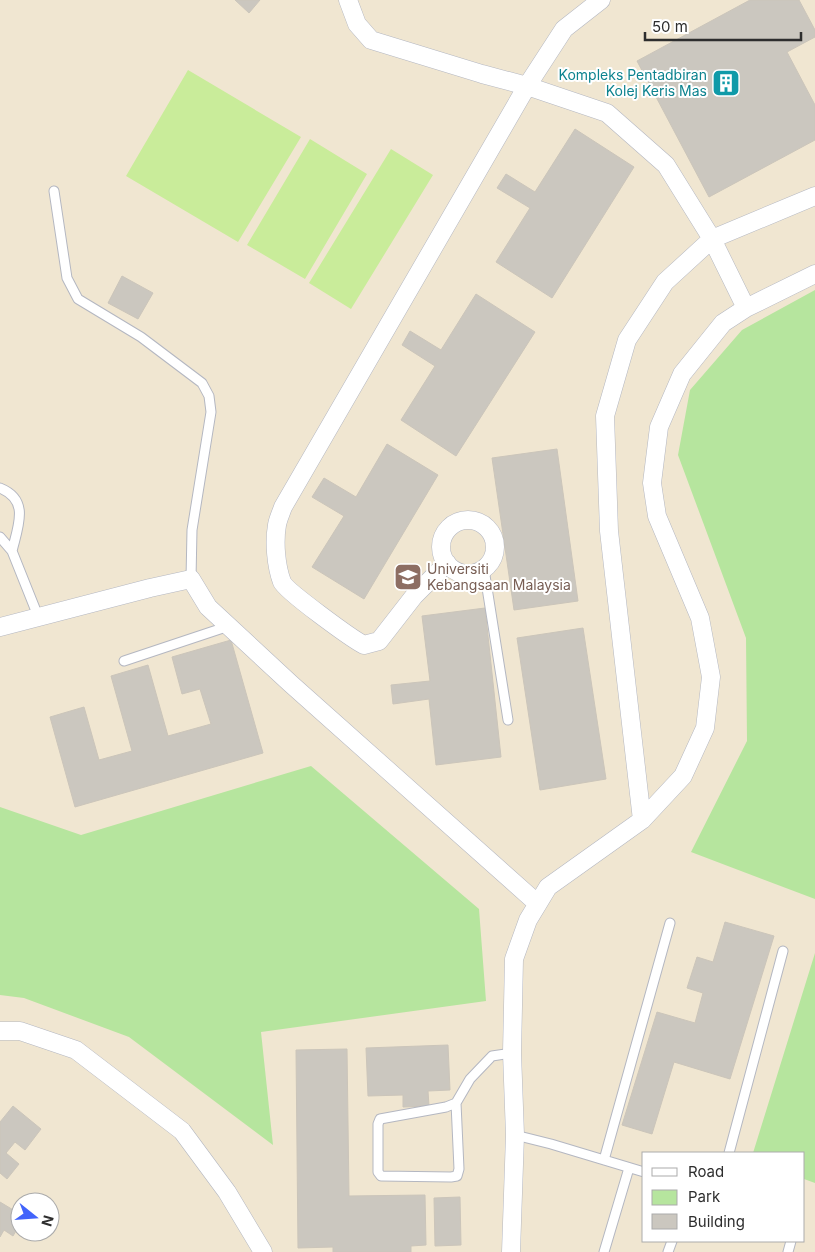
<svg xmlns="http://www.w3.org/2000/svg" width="815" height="1252" font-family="Inter,sans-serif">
  <rect width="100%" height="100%" fill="#efe9e1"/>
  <path fill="#f0e6d1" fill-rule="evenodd" d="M0,0h815v1252h-815zM644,1153h160v88h-160zM20,1202h30v30h-30z"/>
  <path fill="#b6e59e" d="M815,290v609l-124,-47 56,-111 -1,-103 -68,-183 12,-65 52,-60z
    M311,766l168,143 7,92 -225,31 12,113 -144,-108 -105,-39 -24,-3v-188l81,28z
    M815,953v230l-11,-4v-26h-51z"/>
  <path fill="#c9ec9a" d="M188,70l113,67 -63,105 -112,-66z
    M310,139l57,35 -62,105 -58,-34z
    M391,149l42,26 -82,134 -42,-26z"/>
  <path fill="#cbc7bf" stroke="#cbc5ba" d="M235,0h25l-11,13z
    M750,0h49l16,30v7l-28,15 28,53v35l-106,57 -72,-136z
    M575,129l59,38 -82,131 -56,-36 34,-54 -33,-20 9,-14 29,18z
    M122,276l31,17 -15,26 -30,-16z
    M476,294l59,38 -79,124 -55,-36 34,-54 -33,-21 8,-14 31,19z
    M387,444l51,31 -74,124 -52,-32 32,-51 -32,-19 12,-19 32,19z
    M557,449l21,152 -64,9 -22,-152z
    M485,608l16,149 -65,8 -7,-66 -36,5 -2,-19 39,-4 -8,-65z
    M583,628l23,151 -66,11 -23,-152z
    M231,640l32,113 -188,54 -25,-90 34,-10 15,53 33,-9 -21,-75 37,-11 20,71 43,-12 -11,-35 -18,5 -10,-37z
    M725,922l49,14 -44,143 -56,-17 -22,72 -30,-9 35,-113 38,11 8,-30 -16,-5 10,-31 16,5z
    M448,1045l2,45 -22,1 1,15 -26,1v-12l-35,1 -2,-48z
    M347,1049l2,147 76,-1 1,50 -15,1v6h-78v-5l-35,1 -2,-198z
    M13,1106l28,23 -16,21 -10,-8 -9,11 13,11 -12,15 -7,-6v-51z
    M460,1197l1,48 -26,1 -1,-48z
    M0,1202l20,12v10l-7,12 -9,-6 -4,7z"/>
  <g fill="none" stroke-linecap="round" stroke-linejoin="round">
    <defs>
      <path id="lane" d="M54,191l13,87 11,21 63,38 61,46 7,13 2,16 -19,118 -1,49
        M0,488c30,12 18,38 12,63
        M0,537l12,14 26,65
        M484,569l24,151
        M124,661l105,-35
        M456,1103l3,66 -2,7 -6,1 -70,-1 -3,-4v-48l2,-5 66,-12 10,-4 14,-24 22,-23 20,-3
        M515,1135l36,9 93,28
        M729,1153l54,-202
        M604,1160l66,-237
        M604,1252l25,-84
        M668,1252l4,-11
        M788,1252l3,-11"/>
      <path id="street" d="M348,0l9,24 14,16 111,34 45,12 80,27 59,52 46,74 34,69
        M441 547a27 27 0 1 1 54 0a27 27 0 1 1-54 0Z
        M447,563l-33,33 -35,45 -15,4c-12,-6 -78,-54 -82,-63 -6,-16 -8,-40 -5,-57 1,-6 4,-12 6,-18l244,-421 37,-57 37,-29
        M0,627l150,-39 41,-9 17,28 83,77 247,220
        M642,820l-33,-289 -4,-115 22,-76 38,-58 47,-43 103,-43
        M0,1031h20l56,19 106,81 45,61 36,60
        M511,1252l4,-117 -3,-82 2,-94 14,-39 20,-33 94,-67 41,-44 22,-48 6,-51 -11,-59 -43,-102 -5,-33 7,-56 23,-53 41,-51 23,-15 69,-34"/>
    </defs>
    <use href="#lane" stroke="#b4b7c1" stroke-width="11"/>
    <use href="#street" stroke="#b4b7c1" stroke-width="19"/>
    <use href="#lane" stroke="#fff" stroke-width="9"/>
    <use href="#street" stroke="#fff" stroke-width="18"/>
  </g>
  <defs>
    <symbol id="building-square" viewBox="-11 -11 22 22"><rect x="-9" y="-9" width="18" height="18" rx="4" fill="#0f9aa8" stroke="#fff"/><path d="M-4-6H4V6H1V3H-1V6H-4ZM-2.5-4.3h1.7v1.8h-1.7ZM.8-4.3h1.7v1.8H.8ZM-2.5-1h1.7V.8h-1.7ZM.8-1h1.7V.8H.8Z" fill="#fff"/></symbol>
    <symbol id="university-square" viewBox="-11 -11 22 22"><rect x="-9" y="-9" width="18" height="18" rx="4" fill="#8d6e63" stroke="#fff"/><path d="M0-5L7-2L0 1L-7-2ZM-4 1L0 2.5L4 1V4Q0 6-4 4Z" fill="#fff"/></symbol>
  </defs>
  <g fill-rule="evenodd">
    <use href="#building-square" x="710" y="67" width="32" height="32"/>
    <use href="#university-square" x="392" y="561" width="32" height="32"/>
  </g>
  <g text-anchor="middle" stroke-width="4" stroke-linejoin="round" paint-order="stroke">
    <g font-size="14" fill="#0d838f" stroke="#fff" text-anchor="end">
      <text x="707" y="80">Kompleks Pentadbiran<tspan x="707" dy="16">Kolej Keris Mas</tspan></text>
    </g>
    <g font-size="14" fill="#785e54" stroke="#fff" text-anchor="start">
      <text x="427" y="574">Universiti<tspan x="427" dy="16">Kebangsaan Malaysia</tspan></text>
    </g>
  </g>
  <rect x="642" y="1152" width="162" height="90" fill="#ffffff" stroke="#ababab"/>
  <rect x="652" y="1168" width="25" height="8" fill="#ffffff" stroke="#ababab"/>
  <text x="688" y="1177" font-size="15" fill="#2e2e2e">Road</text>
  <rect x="652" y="1190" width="25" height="15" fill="#b6e59e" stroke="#ababab"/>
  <text x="688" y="1202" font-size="15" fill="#2e2e2e">Park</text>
  <rect x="652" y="1214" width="25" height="15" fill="#cbc7bf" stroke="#ababab"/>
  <text x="688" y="1227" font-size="15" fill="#2e2e2e">Building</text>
  <g transform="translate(35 1217) rotate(107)"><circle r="24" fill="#ffffff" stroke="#ababab"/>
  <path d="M0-4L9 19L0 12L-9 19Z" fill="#4264fb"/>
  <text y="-8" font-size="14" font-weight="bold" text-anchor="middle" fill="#2e2e2e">N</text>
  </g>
  <path d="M645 32v8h156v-8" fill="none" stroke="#2e2e2e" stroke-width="2.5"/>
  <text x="652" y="32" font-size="15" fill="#2e2e2e" stroke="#ffffff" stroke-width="4" paint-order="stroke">50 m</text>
</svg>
